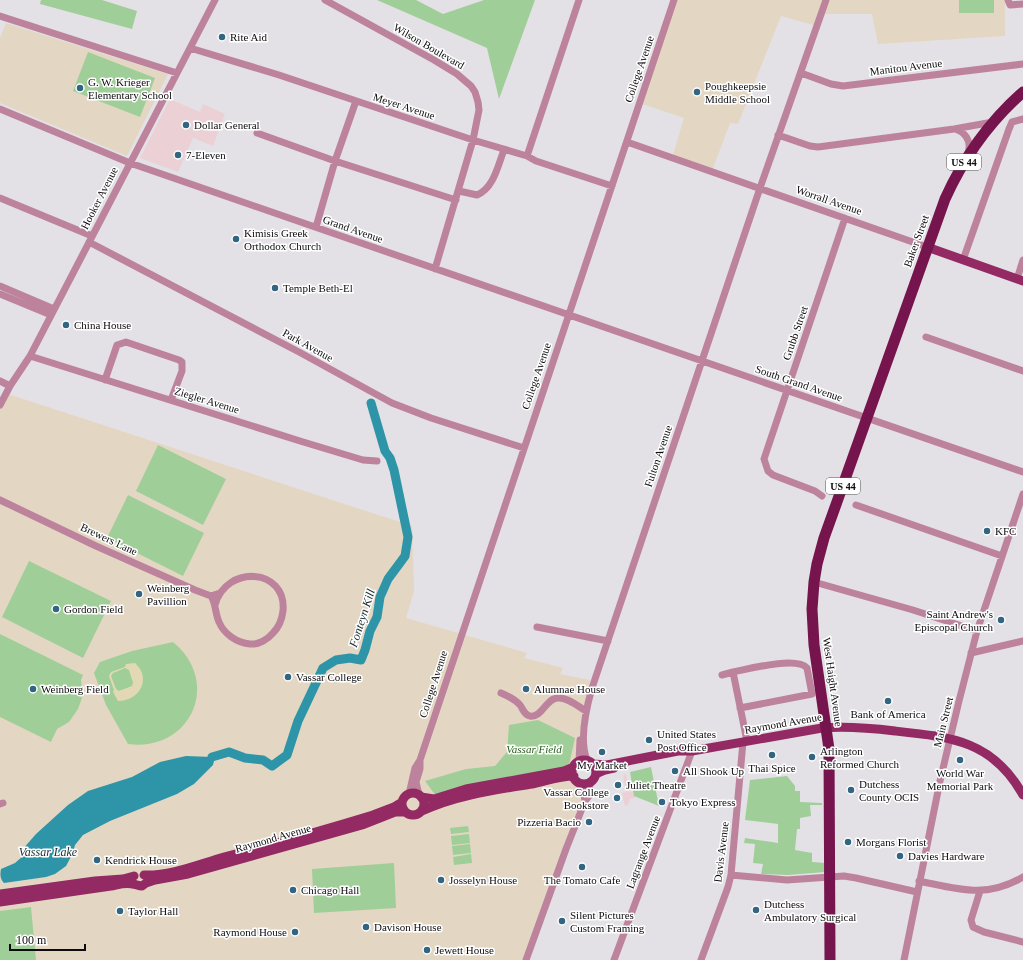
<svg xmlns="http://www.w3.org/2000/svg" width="1023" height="960" font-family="Georgia,serif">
  <rect width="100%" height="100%" fill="#e3e1e6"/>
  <path fill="#ebd1d5" d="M170,99l30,13 3,-8 22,10 -12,32 -20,-8 -15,34 -38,-14z
    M626,774l3,18 5,-1 1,7 -5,1 -2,6 -3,1 -3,-13 4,-1 -3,-17z"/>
  <path fill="#e3d7c3" d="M674,0h331v36l-127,8 -6,-30h-51l-4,12 -36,-10 -43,108 -8,-1 -18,48 -40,-13 12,-40 -45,-15z
    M6,23l162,51 -41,82 -127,-53v-65z
    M8,394l404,132 2,65 -8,27 121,35 -3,5 39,10 -3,6 30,6 -3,12 -1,16 -8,49 -6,17 8,10 4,16 -60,160h-524v-550z"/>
  <path fill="#a0ce98" d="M41,0h61l35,11 -5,18 -92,-25z
    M377,0h39l27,14 41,-14h51l-36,99 -12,-51z
    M959,0h35v13h-35z
    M88,52l67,26 -15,39 -67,-26z
    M158,445l68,34 -23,46 -67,-34z
    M128,495l76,38 -21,43 -76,-38z
    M29,561l82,40 -28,57 -81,-41z
    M0,634l83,41 -2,5 1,9v9l-4,11 -9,13 -12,7 -6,13 -51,-25z
    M173,642c49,40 18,110 -45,102l-22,-39 -12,-32 6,-11 32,-11z
    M538,720l37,18 -6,27 -12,7 -121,24 -11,-15 41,-12 29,-3 12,-14 2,-27z
    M651,767l8,39 -25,-10 -4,-24z
    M787,776l8,10v5h5v11l22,1v2h-12l1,11 -11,2v11h-3l-2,21 17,3v9l14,1 -1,9 -37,3 -27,-1 2,-10 -10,-1 2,-19 -11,-1 1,-5 33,5v-19l-33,-4 5,-40z
    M468,826l1,6 -18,2 -1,-6z
    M469,834l1,9 -18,2 -1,-9z
    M470,844l1,9 -18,2 -1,-9z
    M471,854l1,9 -18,2 -1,-8z
    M394,863l2,45 -82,5 -2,-44z
    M31,907l5,53h-36v-49z"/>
  <path fill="#e2d9b4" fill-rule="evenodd" d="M135,663c17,15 5,38 -17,38l-5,-9 1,-2 -5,-14 2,-4 14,-5 1,-3zM125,668l4,2 4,13 -1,3 -13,5 -3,-2 -5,-13 2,-3z"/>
  <path fill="#2e94a7" d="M186,756l26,1 2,4 -1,4 -19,19 -17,10 -67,27 -27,14 -8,10 -2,8 -7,13 -11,8 -9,3 -42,6c-4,-4 -4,-9 -3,-14l14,-6 8,-7 -1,-6 14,-16 32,-29 20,-14 44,-14 28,-15z"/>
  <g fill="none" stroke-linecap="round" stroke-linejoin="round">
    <path stroke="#2e94a7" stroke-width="9" d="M212,757l17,-5 16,6 18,2 9,6 15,-11 11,-34 25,-53 13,-8 14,-2 11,2 4,-10 5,-19 7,-14 3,-20 8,-18 17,-23 3,-19 -14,-67 -4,-12 -5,-7 -14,-48"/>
    <path stroke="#bd839d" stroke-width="7" d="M325,0l109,60 23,14 14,12 4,6 3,10 1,8 -6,30 -38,129
      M1008,0l2,5 13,-1
      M0,16l177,57
      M190,48l89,27 194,65 54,16 9,5 76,25
      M801,73l30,11 12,2 180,-22
      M0,109l130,54 893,309
      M955,129c10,3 17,12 13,24
      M257,133l78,28 121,39
      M778,135l32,11 8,1 136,-18 39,-7
      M627,142l300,105
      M527,156l52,-156
      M459,191l18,4c17,-7 21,-30 27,-45
      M0,198l92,38
      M316,227l19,-66 21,-60
      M89,242l210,110 93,51 39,15 93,30
      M963,260l46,-131 3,-7 11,-3
      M1017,279l6,-19
      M0,286l54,23
      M0,294l51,21
      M926,337l97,34
      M30,356l270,85 63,19 14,1
      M105,380l12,-35 9,-3 53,18 3,2v9l-11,29
      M0,381l10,5
      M0,405l10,-19 20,-30 185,-356
      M822,496l-7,-5 -42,-16 -5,-4 -4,-12 81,-241
      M0,500l96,46 99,44 16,6 9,-3
      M856,505l146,51
      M814,582l99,28 64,21
      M211,596c5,8 4,17 8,26 5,12 18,21 31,22 9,1 18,-5 23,-11 6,-6 9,-14 10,-22 4,-43 -57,-47 -68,-6
      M537,627l71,14
      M971,653l52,-12
      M733,672c15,-3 64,-16 74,-4l5,26 -72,14
      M722,675l11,-3 14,69
      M501,693c7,3 14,6 19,12 3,4 4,10 10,11 12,2 16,-18 28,-18 9,-1 21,9 28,13
      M420,760l254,-760
      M587,760c-8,-20 -1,-51 5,-72l168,-500 66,-188
      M579,762l1,-22
      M582,783l3,18 4,-5 1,-14
      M409,794l6,-26 5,-8v9l-4,13 3,13
      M0,804l3,-1
      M731,875l56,5 57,-4 12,2 61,14
      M919,881c39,8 67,18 104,-4
      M980,891l-9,29 2,7 11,5 39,10
      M526,960l40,-111 19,-48
      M614,960l78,-209
      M701,960l27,-73 3,-12 12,-133
      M904,960l36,-179 19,-80 18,-70 46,-137"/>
    <path stroke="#932a64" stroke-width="9" d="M927,247l96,34
      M572 772a12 12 0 1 1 24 0a12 12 0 1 1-24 0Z
      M593,764l14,1 71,-14h14l130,-23c25,-2 48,0 73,3 57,6 98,10 128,64
      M596,774l9,-4 9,-2
      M402 804a11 11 0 1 1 22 0a11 11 0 1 1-22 0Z
      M421,797l13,2 32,-10 98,-18 10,-4
      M422,811c34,-16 73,-21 110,-27 14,-3 28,-8 42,-8
      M144,875c27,1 55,-11 80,-18 50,-13 100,-27 149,-42l21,-8 8,-5
      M0,894l95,-13 28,-2 11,-3
      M0,902l111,-16c6,-1 14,-4 21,-2 4,0 6,2 10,2l4,-3 9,-3 33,-6 174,-49 33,-13h10"/>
    <path stroke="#76144d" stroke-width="11" d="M830,960l-1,-211 -15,-104 -2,-36 2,-27 3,-18 7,-26 14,-39 107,-300c19,-42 44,-77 78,-107"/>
  </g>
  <g fill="#316581" stroke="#fff" stroke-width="1.5">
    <circle cx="222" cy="37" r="4"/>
    <circle cx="80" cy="88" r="4"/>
    <circle cx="697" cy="92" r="4"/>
    <circle cx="186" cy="125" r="4"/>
    <circle cx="178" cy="155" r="4"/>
    <circle cx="236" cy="239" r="4"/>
    <circle cx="275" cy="288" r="4"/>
    <circle cx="66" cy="325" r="4"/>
    <circle cx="987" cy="531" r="4"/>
    <circle cx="139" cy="594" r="4"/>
    <circle cx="56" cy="609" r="4"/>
    <circle cx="1001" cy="620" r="4"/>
    <circle cx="288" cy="677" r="4"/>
    <circle cx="33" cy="689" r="4"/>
    <circle cx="526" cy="689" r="4"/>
    <circle cx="888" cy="701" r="4"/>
    <circle cx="649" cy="740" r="4"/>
    <circle cx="602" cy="752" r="4"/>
    <circle cx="772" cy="755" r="4"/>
    <circle cx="812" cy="757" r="4"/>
    <circle cx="960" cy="760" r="4"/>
    <circle cx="675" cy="771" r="4"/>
    <circle cx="618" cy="785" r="4"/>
    <circle cx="851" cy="790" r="4"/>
    <circle cx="617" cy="798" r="4"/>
    <circle cx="662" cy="802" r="4"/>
    <circle cx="589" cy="822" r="4"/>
    <circle cx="848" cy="842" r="4"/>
    <circle cx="900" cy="856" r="4"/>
    <circle cx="97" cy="860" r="4"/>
    <circle cx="582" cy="867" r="4"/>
    <circle cx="441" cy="880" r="4"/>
    <circle cx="293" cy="890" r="4"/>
    <circle cx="756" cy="910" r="4"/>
    <circle cx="120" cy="911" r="4"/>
    <circle cx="562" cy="921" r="4"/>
    <circle cx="366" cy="927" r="4"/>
    <circle cx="295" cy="932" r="4"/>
    <circle cx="427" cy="950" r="4"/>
  </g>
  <g text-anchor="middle" stroke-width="3" stroke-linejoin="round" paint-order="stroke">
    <g fill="#fff" stroke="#555556" stroke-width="1">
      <rect x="947" y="154" width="34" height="16" rx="3"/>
      <rect x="826" y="478" width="34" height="16" rx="3"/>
    </g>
    <g font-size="10" font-weight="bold" fill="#0c0c0e">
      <text x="964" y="166">US 44</text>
      <text x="843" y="490">US 44</text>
    </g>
    <g font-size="11" fill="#0c0c0e" stroke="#fff" text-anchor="start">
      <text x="230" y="41">Rite Aid</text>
      <text x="88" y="86">G. W. Krieger<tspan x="88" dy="13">Elementary School</tspan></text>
      <text x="705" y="90">Poughkeepsie<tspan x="705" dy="13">Middle School</tspan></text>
      <text x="194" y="129">Dollar General</text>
      <text x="186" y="159">7-Eleven</text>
      <text x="244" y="237">Kimisis Greek<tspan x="244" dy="13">Orthodox Church</tspan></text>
      <text x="283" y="292">Temple Beth-El</text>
      <text x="74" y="329">China House</text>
      <text x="995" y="535">KFC</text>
      <text x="147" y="592">Weinberg<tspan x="147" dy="13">Pavillion</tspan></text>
      <text x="64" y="613">Gordon Field</text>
      <text x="993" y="618" text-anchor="end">Saint Andrew's<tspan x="993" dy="13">Episcopal Church</tspan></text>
      <text x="296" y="681">Vassar College</text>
      <text x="41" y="693">Weinberg Field</text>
      <text x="534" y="693">Alumnae House</text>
      <text x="888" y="718" text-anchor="middle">Bank of America</text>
      <text x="657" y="738">United States<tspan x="657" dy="13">Post Office</tspan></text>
      <text x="820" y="755">Arlington<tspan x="820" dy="13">Reformed Church</tspan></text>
      <text x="602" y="769" text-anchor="middle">My Market</text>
      <text x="772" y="772" text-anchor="middle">Thai Spice</text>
      <text x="683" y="775">All Shook Up</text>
      <text x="960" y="777" text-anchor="middle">World War<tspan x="960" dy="13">Memorial Park</tspan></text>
      <text x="859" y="788">Dutchess<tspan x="859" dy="13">County OCIS</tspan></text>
      <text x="626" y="789">Juliet Theatre</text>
      <text x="609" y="796" text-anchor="end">Vassar College<tspan x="609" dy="13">Bookstore</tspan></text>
      <text x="670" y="806">Tokyo Express</text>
      <text x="581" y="826" text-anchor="end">Pizzeria Bacio</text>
      <text x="856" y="846">Morgans Florist</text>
      <text x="908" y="860">Davies Hardware</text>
      <text x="105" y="864">Kendrick House</text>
      <text x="449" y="884">Josselyn House</text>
      <text x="582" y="884" text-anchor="middle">The Tomato Cafe</text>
      <text x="301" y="894">Chicago Hall</text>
      <text x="764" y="908">Dutchess<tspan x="764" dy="13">Ambulatory Surgical</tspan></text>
      <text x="128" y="915">Taylor Hall</text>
      <text x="570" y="919">Silent Pictures<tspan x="570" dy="13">Custom Framing</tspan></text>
      <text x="374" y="931">Davison House</text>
      <text x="287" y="936" text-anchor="end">Raymond House</text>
      <text x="435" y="954">Jewett House</text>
    </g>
    <g font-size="11" fill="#0c0c0e" stroke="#fff">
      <text transform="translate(429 46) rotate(30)" y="4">Wilson Boulevard</text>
      <text transform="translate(906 67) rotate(-7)" y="4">Manitou Avenue</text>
      <text transform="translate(639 69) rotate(-71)" y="4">College Avenue</text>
      <text transform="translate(404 106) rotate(18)" y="4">Meyer Avenue</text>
      <text transform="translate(99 198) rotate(-63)" y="4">Hooker Avenue</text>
      <text transform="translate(829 200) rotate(19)" y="4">Worrall Avenue</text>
      <text transform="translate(353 229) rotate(19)" y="4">Grand Avenue</text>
      <text transform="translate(916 241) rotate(-70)" y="4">Baker Street</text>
      <text transform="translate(795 333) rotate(-71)" y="4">Grubb Street</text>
      <text transform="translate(308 345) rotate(29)" y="4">Park Avenue</text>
      <text transform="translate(536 376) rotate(-71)" y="4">College Avenue</text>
      <text transform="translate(799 383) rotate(19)" y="4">South Grand Avenue</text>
      <text transform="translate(207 400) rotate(17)" y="4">Ziegler Avenue</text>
      <text transform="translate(658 456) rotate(-71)" y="4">Fulton Avenue</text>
      <text transform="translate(109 539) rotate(25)" y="4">Brewers Lane</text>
      <text transform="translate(833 682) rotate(82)" y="4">West Haight Avenue</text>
      <text transform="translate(433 684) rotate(-72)" y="4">College Avenue</text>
      <text transform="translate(943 722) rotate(-76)" y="4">Main Street</text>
      <text transform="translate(783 723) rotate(-10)" y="4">Raymond Avenue</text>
      <text transform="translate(273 838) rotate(-16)" y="4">Raymond Avenue</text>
      <text transform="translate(643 852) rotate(-69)" y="4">Lagrange Avenue</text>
      <text transform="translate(721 852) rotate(-83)" y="4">Davis Avenue</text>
    </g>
    <g font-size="11" font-style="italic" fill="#235d17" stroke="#fff">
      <text x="534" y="753">Vassar Field</text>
    </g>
    <g font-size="12" font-style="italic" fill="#162d32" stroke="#fff">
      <text transform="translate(362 618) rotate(-72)" y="4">Fonteyn Kill</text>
      <text x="48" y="856">Vassar Lake</text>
    </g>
  </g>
  <path d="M10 944v6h75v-6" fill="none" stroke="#0c0c0e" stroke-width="2"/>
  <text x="16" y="944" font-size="12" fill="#0c0c0e" stroke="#ffffff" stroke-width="3" paint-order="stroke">100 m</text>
</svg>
